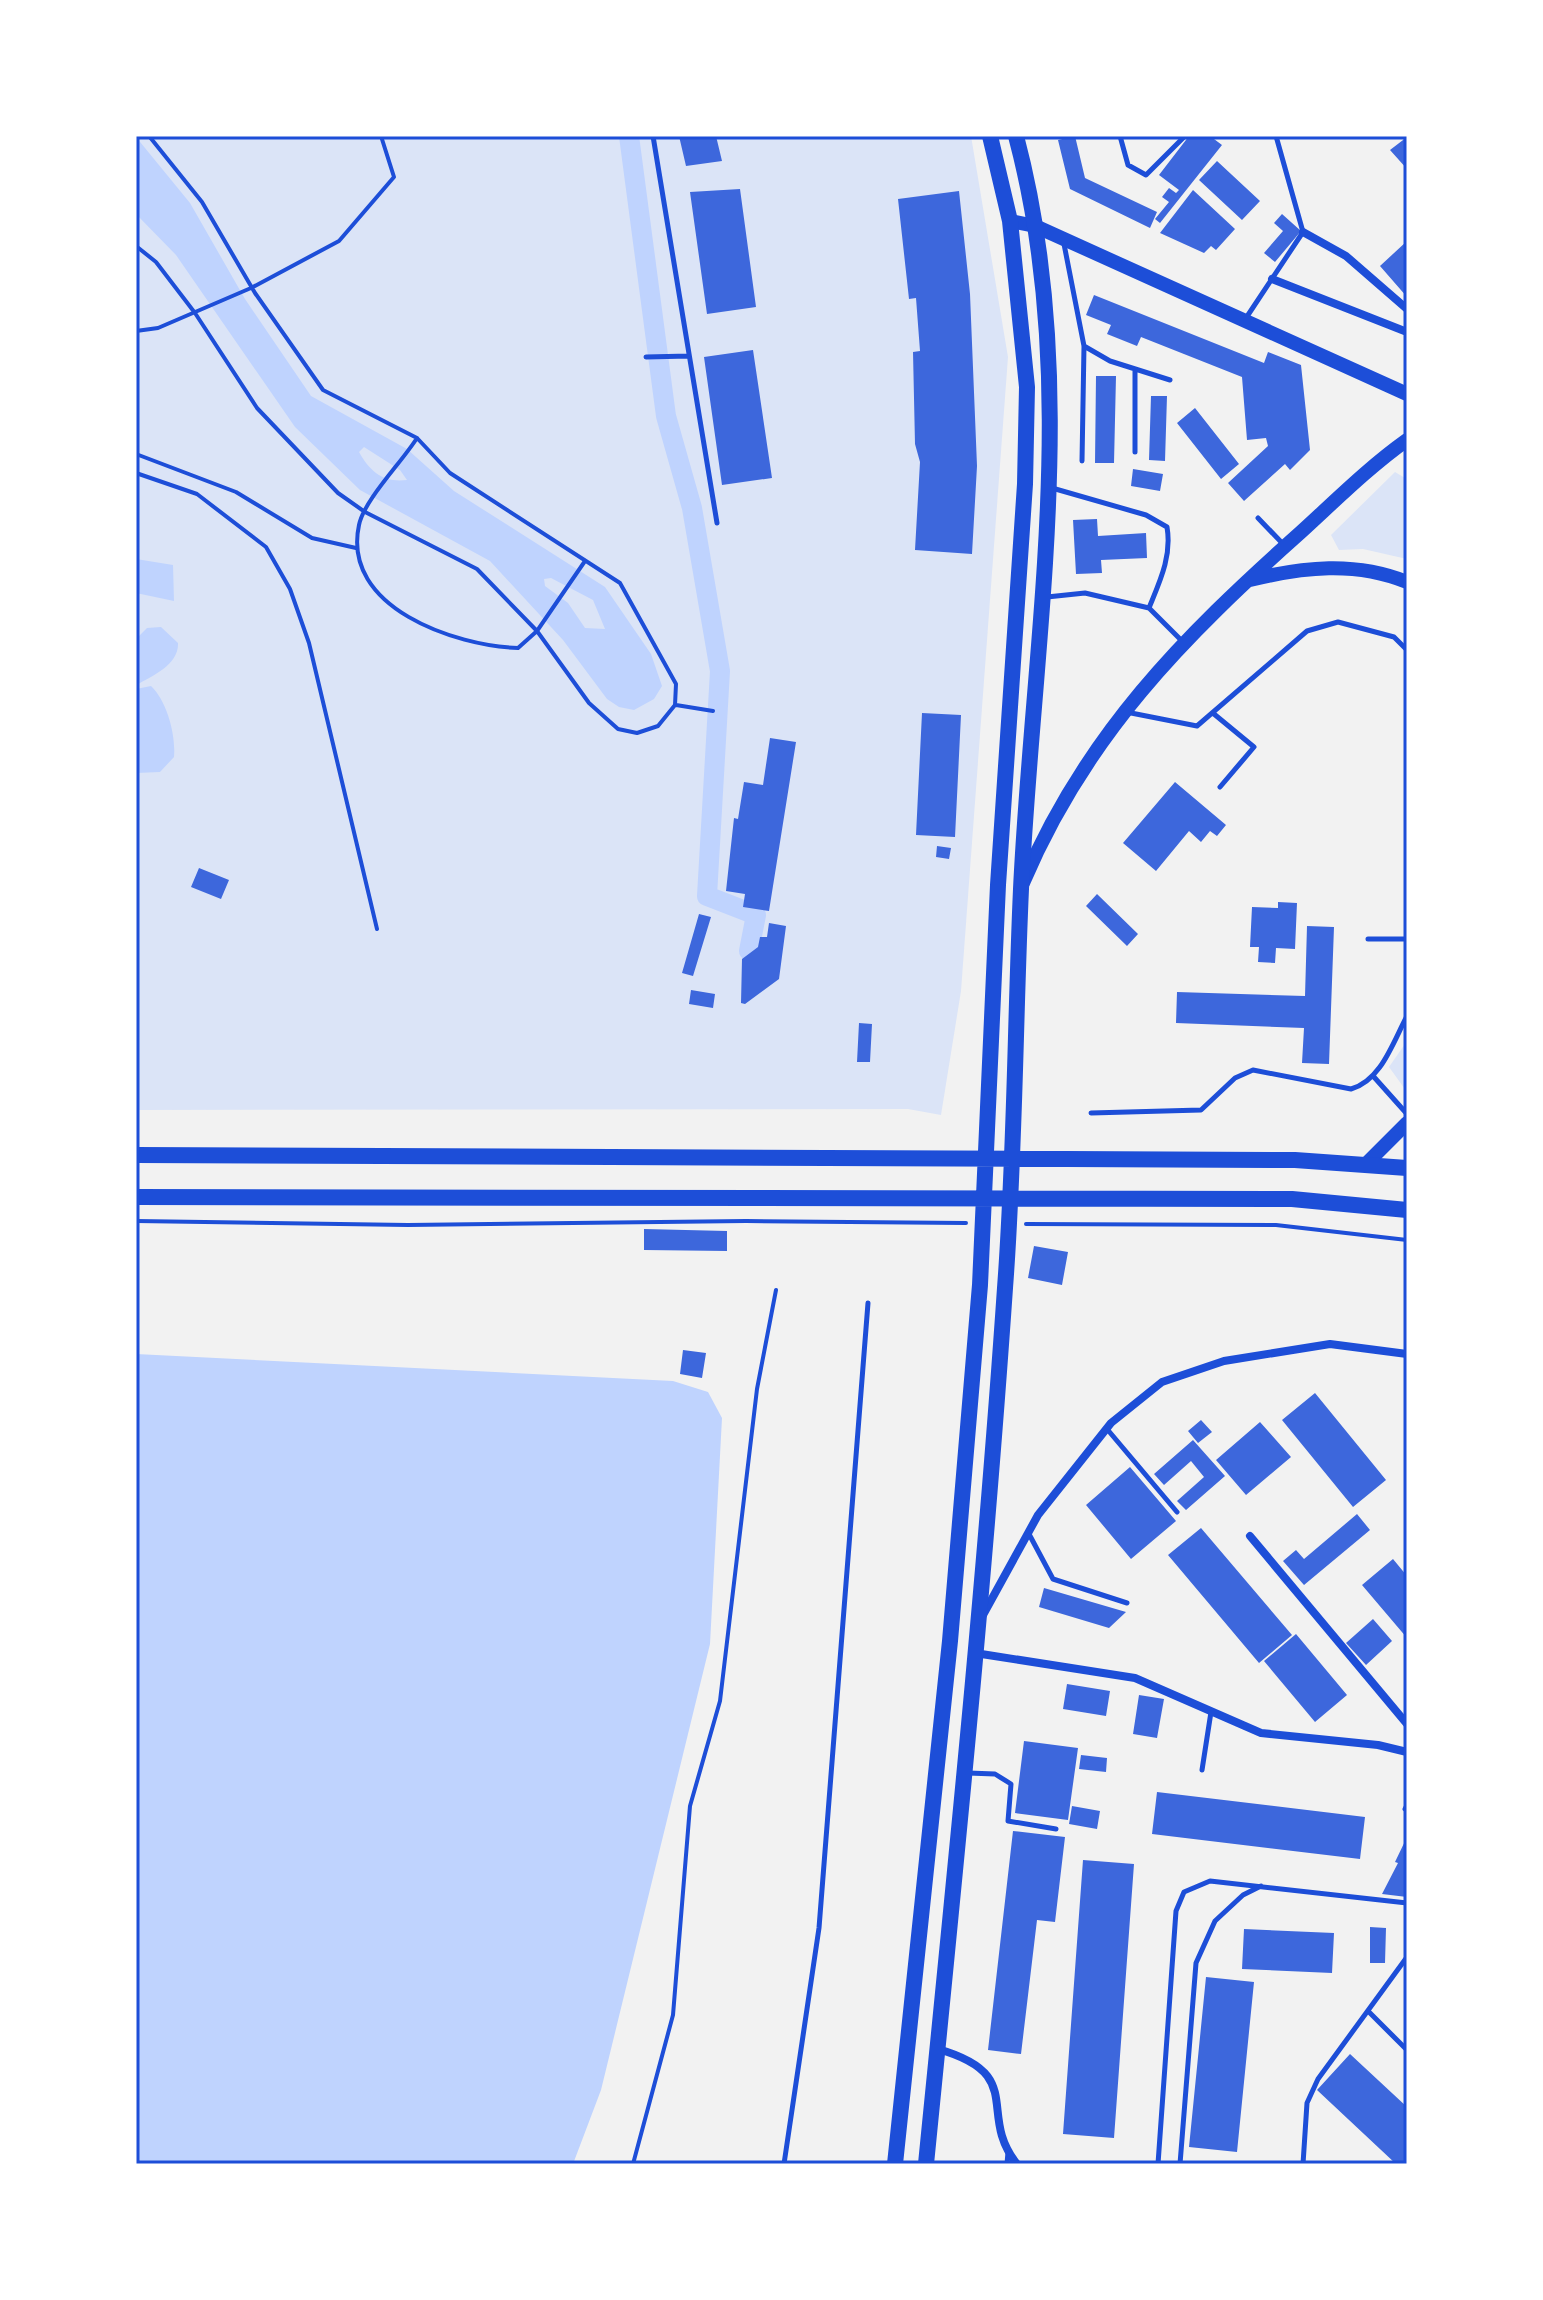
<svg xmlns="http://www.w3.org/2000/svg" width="1543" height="2300" font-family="Ubuntu,sans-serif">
  <rect width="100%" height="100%" fill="#f2f2f2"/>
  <path fill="#dbe4f7" d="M136,136h835l37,221 -47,634 -20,124 -33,-6 -772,1z
    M1395,472l10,6 2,8v73l-44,-10 -24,1 -8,-15z
    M1407,1041v51l-18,-25z"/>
  <path fill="#bfd3fe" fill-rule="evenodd" d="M136,137l54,66 55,96 66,97 96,53 47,42 151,96 46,67 11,32 -8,13 -20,11 -15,-3 -12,-8 -44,-59 -73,-79 -130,-71 -65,-63 -119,-172 -40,-41zM364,447l36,23 7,10c-23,3 -37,-8 -48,-28zM551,578l42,22 12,29 -20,-1 -17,-25 -23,-17 -1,-7z
    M136,559l37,6 1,36 -38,-8z
    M161,627l17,16c1,21 -25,33 -42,42v-46l11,-11z
    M151,686c16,15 25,49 23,71l-14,15 -24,1v-84z
    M136,1354l537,27 35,11 14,26 -12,226 -109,446 -28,74h-437z"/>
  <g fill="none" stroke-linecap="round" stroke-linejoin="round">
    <path stroke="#bfd3fe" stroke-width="20" d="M629,136l37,280 26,92 28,163 -13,225 49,19 -7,36"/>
  </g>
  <path fill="#3d67dc" d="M679,136h37l6,25 -36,5z
    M1075,136l10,42 72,34 -7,16 -80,-39 -12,-49z
    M1189,136h21l12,9 -62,78 -5,-4 14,-17 -7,-5 7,-9 7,5 3,-3 -20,-15z
    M1407,137v32l-17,-19z
    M1217,161l43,40 -18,19 -43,-40z
    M740,189l16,118 -49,7 -17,-122z
    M1193,190l42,39 -19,21 -5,-4 -7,7 -44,-20z
    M959,191l11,103 7,172 -5,88 -57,-4 5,-88 -5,-18 -2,-92 7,-1 -4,-53 -7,1 -11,-100z
    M1282,214l19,17 -26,31 -11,-9 19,-22 -9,-8z
    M1407,241v56l-27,-31z
    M1094,295l170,68 4,-11 33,13 9,85 -20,20 -5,-6 -41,37 -16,-18 40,-37 -2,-8 -19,2 -5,-63 -101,-40 -4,9 -30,-12 4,-9 -25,-10z
    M753,350l19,128 -50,7 -18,-128z
    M1096,376h20l-2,87h-19z
    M1151,396h16l-2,65 -16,-1z
    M1195,408l44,56 -18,15 -44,-56z
    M1133,469l30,5 -3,17 -29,-5z
    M1097,519l1,17 48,-3 1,25 -46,2 1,13 -26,1 -3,-54z
    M922,713l39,2 -6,122 -39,-2z
    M770,738l26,4 -27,169 -26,-4 2,-13 -19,-3 8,-73 4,1 6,-37 19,3z
    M1175,782l51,43 -9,11 -7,-5 -9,11 -12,-11 -33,40 -33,-28z
    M937,846l14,2 -2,11 -13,-2z
    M199,868l30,12 -8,19 -30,-12z
    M1097,894l41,40 -11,12 -41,-40z
    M1278,902l19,1 -2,46 -19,-1 -1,15 -17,-1 1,-15h-9l2,-40 26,1z
    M699,914l12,3 -18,59 -11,-3z
    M769,923l17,3 -7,53 -34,25 -4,-1 1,-44 16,-12 2,-10h7z
    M1307,926l27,1 -5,137 -27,-1 2,-35 -128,-5 1,-31 128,4z
    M691,990l24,4 -2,14 -24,-4z
    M859,1023l13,1 -2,38h-13z
    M644,1229l83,2v20l-83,-1z
    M1034,1246l34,6 -6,33 -34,-7z
    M683,1350l23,3 -4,25 -22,-4z
    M1315,1393l71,87 -33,27 -71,-87z
    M1201,1420l11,12 -14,11 -10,-12z
    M1260,1422l31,35 -45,38 -30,-35z
    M1193,1440l32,36 -39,34 -9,-9 27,-24 -13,-16 -27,24 -10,-11z
    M1130,1467l46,54 -45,38 -45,-54z
    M1357,1514l13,16 -66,55 -21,-24 13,-11 8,9z
    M1201,1528l91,107 -33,28 -91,-108z
    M1393,1559l14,17v62l-45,-53z
    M1044,1588l82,24 -17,16 -70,-21z
    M1373,1619l19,22 -26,24 -20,-22z
    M1296,1634l51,61 -32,27 -51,-61z
    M1067,1684l43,7 -4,25 -43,-7z
    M1139,1695l25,4 -7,39 -24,-4z
    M1024,1741l54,7 -10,72 -53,-7z
    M1081,1755l26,3 -1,14 -27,-3z
    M1157,1792l208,25 -5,42 -208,-25z
    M1072,1806l28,5 -3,18 -28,-5z
    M1013,1831l52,6 -10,85 -18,-2 -16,134 -33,-4z
    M1407,1837v60l-25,-3 16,-31 -3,-1z
    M1083,1860l51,4 -20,274 -51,-4z
    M1370,1927l16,1 -1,35h-15z
    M1244,1929l90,4 -2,40 -90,-4z
    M1206,1977l48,5 -17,170 -48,-5z
    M1350,2054l57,53v57h-11l-79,-74z"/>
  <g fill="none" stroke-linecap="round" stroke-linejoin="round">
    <path stroke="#1d4ed8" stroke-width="4" d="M136,246l20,16 39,51 62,95 81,85 27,19 112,57 60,62 52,72 29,26 19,4 21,-7 17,-21 1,-21 -56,-101 -170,-110 -33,-35 -94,-48 -68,-97 -53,-91 -53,-66
      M136,331l22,-3 93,-40 88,-47 55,-64 -13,-41
      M417,438c-15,24 -53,62 -58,87 -18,83 97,121 159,123l19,-17 48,-70
      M136,454l100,38 76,46 44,10
      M136,473l61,21 69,53 24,42 19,54 68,286
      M676,705l37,6
      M136,1221l272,4 338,-4 220,2
      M1026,1224l250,1 131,15
      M633,2164l40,-149 17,-209 30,-105 37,-312 19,-99"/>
    <path stroke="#1d4ed8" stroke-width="5" d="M653,136l64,387
      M1120,136l8,29 18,10 39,-39
      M1064,244l20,102 -2,115
      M1246,318l57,-86 -27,-96
      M1084,346l26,15 60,19
      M646,357l43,-1
      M1135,369v83
      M1052,488l94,27 21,12c5,29 -7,54 -18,81
      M1258,518l26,27
      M1047,597l38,-4 64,15 33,33
      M1126,712l71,14 110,-95 31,-9 56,15 13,13
      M1214,714l40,33 -34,40
      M1368,939h39
      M1374,1077l33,37
      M1091,1113l110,-3 34,-32 18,-8 98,19c30,-8 42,-47 56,-73
      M1107,1429l70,83
      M1029,1534l24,45 74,24
      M1202,1770l9,-58
      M968,1773l27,1 16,10 -3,37 48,8
      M1405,1809l2,-4
      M1369,2012l38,38
      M784,2164l35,-236 49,-625
      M1007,2164l1,-12
      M1158,2164l18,-253 8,-19 26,-11 197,22
      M1180,2164l16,-201 19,-42 28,-26 18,-9
      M1303,2164l4,-61 11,-24 89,-122"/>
    <path stroke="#1d4ed8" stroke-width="8" d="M1303,232l43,24 61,53
      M1272,279l135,53
      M1250,1536l157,188
      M983,1615l55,-100 73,-92 51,-41 62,-21 106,-17 77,10
      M975,1653l160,25 126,55 117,12 29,7
      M938,2049c90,26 38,64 79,115"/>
    <path stroke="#1d4ed8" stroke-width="14" d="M1010,221l25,5 372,168
      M1250,580c53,-13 105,-19 157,2
      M1023,883c63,-148 159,-245 278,-351 34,-31 68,-65 106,-92
      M1367,1163l40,-40"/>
    <path stroke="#1d4ed8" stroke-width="16" d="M136,1155l1159,5 112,8
      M136,1197l1156,2 115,11
      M895,2164l55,-523 30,-356 18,-400 27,-401 2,-97 -17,-166 -20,-85
      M926,2164c29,-292 59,-584 79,-876 10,-133 10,-266 16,-399 12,-251 61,-505 -5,-753"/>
  </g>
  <rect width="1543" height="2300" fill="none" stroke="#ffffff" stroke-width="276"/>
  <rect x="138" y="138" width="1267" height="2024" fill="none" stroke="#1d4ed8" stroke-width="3"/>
</svg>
